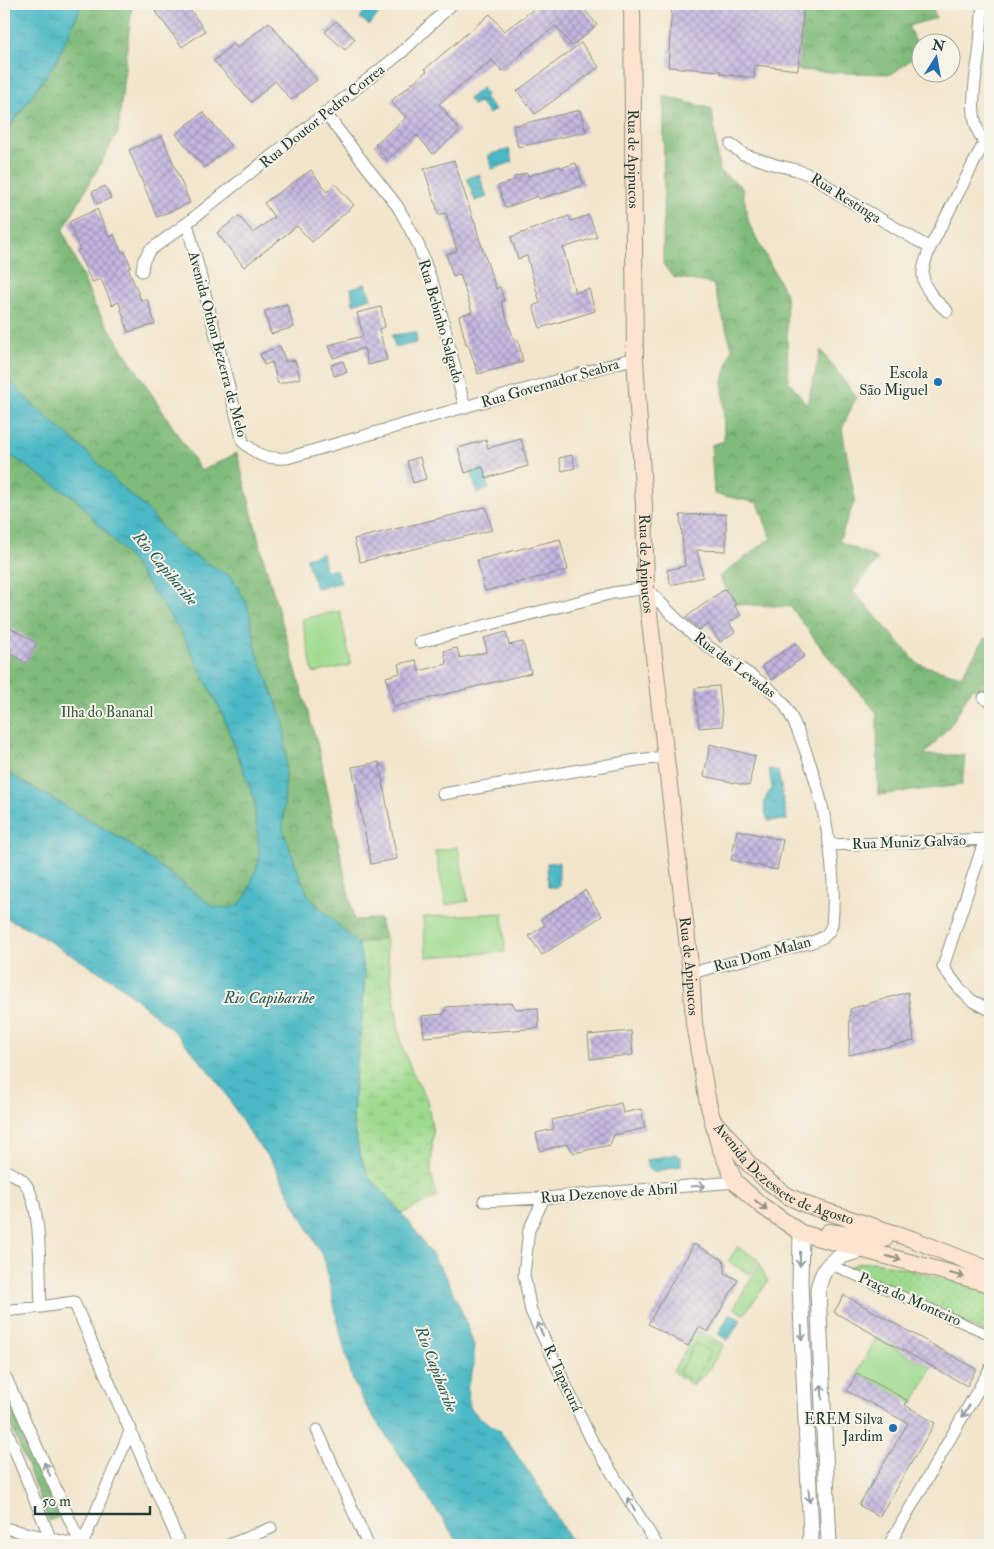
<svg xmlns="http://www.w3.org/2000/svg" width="994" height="1549" font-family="'IM FELL Double Pica',serif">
  <defs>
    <pattern id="grass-tufts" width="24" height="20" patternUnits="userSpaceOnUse" patternTransform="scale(1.25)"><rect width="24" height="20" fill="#9fdb8f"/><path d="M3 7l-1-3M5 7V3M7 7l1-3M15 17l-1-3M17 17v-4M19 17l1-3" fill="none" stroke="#88bd7c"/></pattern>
    <pattern id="forest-crowns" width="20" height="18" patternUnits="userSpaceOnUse" patternTransform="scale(1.25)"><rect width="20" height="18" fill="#7fbb7a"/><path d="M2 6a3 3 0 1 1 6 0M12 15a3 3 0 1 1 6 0" fill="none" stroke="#679965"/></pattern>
    <pattern id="wetland-marsh" width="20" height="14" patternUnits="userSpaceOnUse" patternTransform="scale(1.25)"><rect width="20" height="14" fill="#9fdb8f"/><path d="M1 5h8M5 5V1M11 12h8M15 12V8" fill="none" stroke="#88bd7c"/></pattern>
    <pattern id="park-dots" width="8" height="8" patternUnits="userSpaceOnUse" patternTransform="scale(1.25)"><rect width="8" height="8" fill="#9fdb8f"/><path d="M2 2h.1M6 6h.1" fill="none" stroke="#88bd7c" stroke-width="1.8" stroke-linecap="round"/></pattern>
    <pattern id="water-ripples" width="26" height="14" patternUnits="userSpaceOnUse" patternTransform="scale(1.25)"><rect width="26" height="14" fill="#4bb9c6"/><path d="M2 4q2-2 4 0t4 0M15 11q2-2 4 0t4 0" fill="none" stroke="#3e98a2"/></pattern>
    <pattern id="building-cross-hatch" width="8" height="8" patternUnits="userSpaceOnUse" patternTransform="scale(1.25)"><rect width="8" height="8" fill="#c5b6e1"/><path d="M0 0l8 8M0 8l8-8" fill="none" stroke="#9f95b7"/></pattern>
  </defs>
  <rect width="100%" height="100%" fill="#f7f3e8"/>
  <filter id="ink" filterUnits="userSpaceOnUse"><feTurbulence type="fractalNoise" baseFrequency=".02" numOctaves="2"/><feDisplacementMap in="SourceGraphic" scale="10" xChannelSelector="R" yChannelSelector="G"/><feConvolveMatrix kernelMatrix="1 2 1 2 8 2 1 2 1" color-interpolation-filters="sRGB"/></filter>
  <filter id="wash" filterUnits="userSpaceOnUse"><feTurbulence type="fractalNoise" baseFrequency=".0096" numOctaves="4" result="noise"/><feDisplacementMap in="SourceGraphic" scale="20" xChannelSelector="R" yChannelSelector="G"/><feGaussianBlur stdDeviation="1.12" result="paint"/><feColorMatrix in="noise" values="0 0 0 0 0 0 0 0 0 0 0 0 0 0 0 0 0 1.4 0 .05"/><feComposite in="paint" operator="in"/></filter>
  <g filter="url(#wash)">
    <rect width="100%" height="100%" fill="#f3e5cc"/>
    <path fill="url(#grass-tufts)" stroke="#5f8c62" d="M737,1247l21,12 -8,15 -22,-12z
      M760,1262v3l8,17 -24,32 -10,-6z
      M697,1330l27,15 -17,27 -15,14 -19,-15z"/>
    <path fill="url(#forest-crowns)" stroke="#4f7c57" d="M82,4h50l-14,128 -55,98 32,76 106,165 36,-18 26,104 56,193 35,170 26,-1 5,19 -27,6 -49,-47 -12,-28 -14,-40 3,-74 -2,-33 -27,-69 -9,-47 -16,-29 -55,-31 -30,-37 -22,-19 -33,-33 -61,-54 -27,-29v-238l53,-76z
      M804,4h128l4,14 -28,8 13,26 -29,22 -46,-1 -48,-3z
      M664,96l48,13 7,62 23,16 7,37 37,70 2,86 19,25 14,-55 35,47 -14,32 13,71 -16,41 39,18 -25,32 65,73 43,12 24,-38 5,3v52l-18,-5 -20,35 -28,32h41l-3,30 -84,10 -1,-82 -52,-60 -34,-46 -55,-3 -17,-27 52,-39 -13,-35 -44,-9 -3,-49 13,-4 -1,-60 9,-33 -19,-64 -40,-7 -10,-13z
      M4,451l72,48 55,61 50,72 41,81 32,85 6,60 -13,36 -7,10 -10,4 -16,-1 -90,-67 -120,-69z
      M4,1389l55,128 -10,4 -45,-113z"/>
    <path fill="url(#wetland-marsh)" stroke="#5f8c62" d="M385,938l16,105 10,26 16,31 6,32 -2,41 6,25c-13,2 -23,12 -35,15l-33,-36 -10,-25 -6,-28 2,-47 8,-66 2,-35 -7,-32z"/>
    <path fill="url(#park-dots)" stroke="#5f8c62" d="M874,1262l12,2 104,26v45l-147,-65 15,-7z"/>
    <path fill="#9fdb8f" stroke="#5f8c62" d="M340,611l11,54 -38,8 -11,-54z
      M458,847l10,54 -22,4 -11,-54z
      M503,913l2,39 -79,5 -3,-40z
      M876,1338l56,30 -19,36 -56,-31z
      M695,1343l16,9 -17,30 -15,-9z"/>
    <path fill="url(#water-ripples)" stroke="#357b7d" d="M4,4h78l-25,56 -53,75z
      M360,4h8l11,10 -10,11 -9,-7 4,-6 -7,-6z
      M482,88l5,6 -3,3 11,13 -6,4 -10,-12 -5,4 -6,-7z
      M509,149l4,13 -21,7 -4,-14z
      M479,174l8,23 -12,4 -8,-23z
      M366,284l5,14 -18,6 -2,-16z
      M416,332l1,11 -22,4 -3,-12z
      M4,374l27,29 61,54 33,33 22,19 30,37 55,31 16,29 9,47 27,69 2,33 -3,74 14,40 12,28 49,47 7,32 -2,35 -8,66 -2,47 6,28 10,25 24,26 21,26 31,45 19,43 10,29v19l-7,23 3,19 9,10 21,14 41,59 32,55h-113l-94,-139 -13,-25 -11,-41 -18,-81 -50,-94 -26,-34 -28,-47 -44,-51 -60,-51 -87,-53 -25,-12v-146l120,69 90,67 16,1 10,-4 7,-10 13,-36 -6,-60 -32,-85 -41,-81 -50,-72 -55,-61 -72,-48z
      M483,467l6,22 -12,4 -6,-22z
      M322,553l3,17h11l5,13 -25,5 -10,-30z
      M769,769l9,2 9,49 -19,1c-5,-15 -6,-20 4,-33z
      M559,862v25h-11l-1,-24z
      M675,1154l6,3v9l-28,6 -5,-3 -2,-9z
      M730,1314l11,6 -13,20 -10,-6z"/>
    <g id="blocks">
      <path fill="url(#building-cross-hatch)" d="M150,4h36l19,27 -23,16z
        M541,4h39l17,21 -25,21 -16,-20 -34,26 1,1 -21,18 -10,-11 -53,44 8,9 -1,1 14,17 -27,23 -16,-19 -30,25 -12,-16 31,-26 -15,-17 36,-30 -2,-2 65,-55 14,17z
        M672,4h132l-6,66 -43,-5 -1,13 -33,-4v-3l-53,-4z
        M336,21l19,18 -10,11 -20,-18z
        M269,22l48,58 -26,20 -16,-19 -24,21 -37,-41 19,-18 4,5z
        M581,43l18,24 -64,47 -18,-23z
        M580,110l6,22 -68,15 -5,-21z
        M203,112l28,34 -27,22 -28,-34z
        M162,136l28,67 -33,14 -28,-67z
        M454,160l20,62h1l4,16 17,51 4,-2 4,14h-3l13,39h4l5,22 -45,12 -10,-30h-2l-7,-28 13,-4 -12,-38 -7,3 -7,-23 11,-3 -11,-38 -7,2 -15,-46z
        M576,163l8,22 -45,14 -1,-3 -33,12 -7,-22 17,-6 -1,-3 13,-4 1,3 32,-10 1,2z
        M311,170l16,22 8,-8 19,21 -42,37 -15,-16 -53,41 -27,-34 22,-17 14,17 21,-16 -10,-14z
        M105,186l6,12 -14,6 -5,-12z
        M97,209l12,28 5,-2 8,18 3,-1 6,15 -3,1 13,32 6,-1 8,25 -27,8 -9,-30 -7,3 -11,-26 -9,3 -15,-31 3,-1 -11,-28z
        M589,215l8,22 -34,11 12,45 14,-4 6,22 -55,17 -7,-22 7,-3 -13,-47 -9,3 -7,-22 58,-21 2,5z
        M287,304l7,23 -23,7 -7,-23z
        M381,307l4,20 -6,2 8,31 -19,5 -4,-17 -31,10 -4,-13 34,-9 -6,-23z
        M280,346l6,16 9,-2 5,18 -22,6 -6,-22 -8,3 -4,-11z
        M343,361l4,11 -13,4 -3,-11z
        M521,439l7,27 -42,12 -3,-11 -18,6 -7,-25 28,-8 2,8z
        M572,455l3,13 -13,3 -3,-13z
        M420,457l6,22 -13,4 -6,-22z
        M486,507l6,23 -132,32 -6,-23z
        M726,514v37l-29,-1 6,27 -32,8 -4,-15 18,-4 -5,-51z
        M560,539l8,31 -83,21 -8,-31z
        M725,589l11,15 -2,1 7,10 -12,8 6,9 -15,10 -12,-18 -8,6 -14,-13z
        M4,624l33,19 -11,20 -22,-13z
        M506,632l3,13 14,-3 8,31 -137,34 -8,-30 14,-4 -2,-9 18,-4 3,11 28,-7 -3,-13 13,-3 3,10 27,-6 -3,-14z
        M796,643l9,13 -33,24 -10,-14z
        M719,686l4,40 -24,2 -4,-40z
        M710,744l45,12 -6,30 -45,-10z
        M379,762l18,97 -26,5 -19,-97z
        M737,830l46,10 -6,30 -46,-10z
        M585,890l17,26 -60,39 -13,-19 16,-11 -4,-6z
        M908,992l6,49 -65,14 1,-46z
        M512,1003l4,6 22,-1 1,20 -115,9 -2,-21 22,-2 2,-7z
        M631,1031l2,24 -43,4 -2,-24z
        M621,1103l2,10 18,-4 4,19 -31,7 -4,10 -36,8 -7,-9 -27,7 -4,-18 18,-4 -2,-9z
        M694,1244l29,16 2,6v7l13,7 -30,52 -9,-5 -11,19 -40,-22z
        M844,1295l132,74 -9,17 -133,-74z
        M857,1373l50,27 -2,5 30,18 -56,94 -20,-12 49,-82 -61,-32z"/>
    </g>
  </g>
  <g filter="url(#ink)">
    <use href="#blocks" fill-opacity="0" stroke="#899180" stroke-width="1"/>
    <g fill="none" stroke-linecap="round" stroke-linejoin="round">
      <defs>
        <path id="pedestrian" d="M829,1264l161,71"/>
        <path id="minor" d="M983,4c-2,17 -2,34 -4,50 -4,28 -14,72 10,93
          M325,113l73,94 20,37 18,49 29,115
          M731,145l12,9 33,11 21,5 18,7 26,19 89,52
          M187,223l56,219c17,15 22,17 44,16l348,-100
          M142,271l1,-9 6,-11 38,-28 214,-170 51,-49
          M947,311c-10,-9 -23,-21 -24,-35 -1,-9 4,-19 7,-28l54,-105
          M420,642l193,-49 33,-5c18,18 35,37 55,53 25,21 56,34 79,58 8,8 12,20 17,30 25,59 41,132 35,196 -4,12 -12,14 -23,18l-118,30
          M984,698l6,3
          M443,794l194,-34 28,-3
          M985,839l-42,128 16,21 12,12 19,10
          M829,845l161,-6
          M4,1170c6,3 15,6 20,12 19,22 15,95 17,125
          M544,1198l-15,32 -2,17 -3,28 7,36 60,128 66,106
          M484,1201l60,-3 191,-16
          M4,1311l37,-4 33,-5 106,243
          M4,1376l2,2 75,167
          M4,1423l49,122
          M317,1430l51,115
          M4,1528l75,17
          M82,1545l49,-116
          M229,1545l42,-17
          M889,1545l101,-176"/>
        <path id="tertiary" d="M801,1233l-1,51 11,251 -1,10
          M829,1545l-11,-256c6,-29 20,-34 46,-39"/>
        <g id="secondary">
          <path id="s1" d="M632,4l3,354 9,148 2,82 45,385 3,51 14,79 11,42 16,37 27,24 39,27 189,51"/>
          <path id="s2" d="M713,1121l17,18 17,23 18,17 21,16 21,10 105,34 78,31"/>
          <path d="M828,1232l57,7"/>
        </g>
      </defs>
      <use href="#pedestrian" stroke="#899180" stroke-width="11"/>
      <use href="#minor" stroke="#899180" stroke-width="13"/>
      <use href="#tertiary" stroke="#899180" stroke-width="17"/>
      <use href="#secondary" stroke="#899180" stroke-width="18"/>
      <use href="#pedestrian" stroke="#fff" stroke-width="9"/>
      <use href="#minor" stroke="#fff" stroke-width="11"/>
      <use href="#tertiary" stroke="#fff" stroke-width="15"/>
      <use href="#secondary" stroke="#fde4d1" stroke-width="16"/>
    </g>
    <defs><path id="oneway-shaft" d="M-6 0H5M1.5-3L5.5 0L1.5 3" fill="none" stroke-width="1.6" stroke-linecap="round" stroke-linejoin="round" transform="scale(1.25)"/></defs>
    <g stroke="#8f9e9a">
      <use href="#oneway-shaft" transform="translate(698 1186) rotate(-4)"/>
      <use href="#oneway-shaft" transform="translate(800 1259) rotate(91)"/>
      <use href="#oneway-shaft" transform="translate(540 1329) rotate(-115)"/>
      <use href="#oneway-shaft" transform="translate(802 1333) rotate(88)"/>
      <use href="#oneway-shaft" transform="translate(822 1392) rotate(-92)"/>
      <use href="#oneway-shaft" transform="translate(966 1411) rotate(120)"/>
      <use href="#oneway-shaft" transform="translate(47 1469) rotate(-114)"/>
      <use href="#oneway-shaft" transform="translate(809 1495) rotate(86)"/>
      <use href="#oneway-shaft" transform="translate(631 1504) rotate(-122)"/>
    </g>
    <g stroke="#8e9082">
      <use href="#oneway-shaft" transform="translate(761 1205) rotate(38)"/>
      <use href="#oneway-shaft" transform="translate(894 1258) rotate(16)"/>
      <use href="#oneway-shaft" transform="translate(957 1275) rotate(15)"/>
    </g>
  </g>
  <g fill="#1f6fb2" stroke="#f7f3e8" stroke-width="2">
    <circle cx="938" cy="382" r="5"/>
    <circle cx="893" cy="1428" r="5"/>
  </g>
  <g text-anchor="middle" stroke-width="4" stroke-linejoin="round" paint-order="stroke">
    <g font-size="15" fill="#1f3d34" stroke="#f7f3e8">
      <text transform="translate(322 116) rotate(-39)" y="5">Rua Doutor Pedro Correa</text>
      <text dy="5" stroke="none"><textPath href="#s1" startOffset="155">Rua de Apipucos</textPath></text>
      <text transform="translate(846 198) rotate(32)" y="5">Rua Restinga</text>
      <text transform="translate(441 321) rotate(74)" y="5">Rua Bebinho Salgado</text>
      <text transform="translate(218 344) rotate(75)" y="5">Avenida Othon Bezerra de Melo</text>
      <text transform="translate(550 383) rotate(-16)" y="5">Rua Governador Seabra</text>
      <text dy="5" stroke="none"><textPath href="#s1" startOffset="560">Rua de Apipucos</textPath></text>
      <text transform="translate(735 665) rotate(37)" y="5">Rua das Levadas</text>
      <text transform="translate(909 842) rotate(-2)" y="5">Rua Muniz Galvão</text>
      <text transform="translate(762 954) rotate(-15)" y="5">Rua Dom Malan</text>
      <text dy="5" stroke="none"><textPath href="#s1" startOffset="965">Rua de Apipucos</textPath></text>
      <text dy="5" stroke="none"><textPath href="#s2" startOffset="91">Avenida Dezessete de Agosto</textPath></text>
      <text transform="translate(609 1193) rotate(-4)" y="5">Rua Dezenove de Abril</text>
      <text transform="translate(910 1299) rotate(24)" y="5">Praça do Monteiro</text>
      <text transform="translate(563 1378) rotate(65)" y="5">R. Tapacurá</text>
    </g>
    <g font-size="15" fill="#1f3d34" stroke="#f7f3e8" text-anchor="end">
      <text x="928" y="378">Escola<tspan x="928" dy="17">São Miguel</tspan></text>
      <text x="883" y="1424">EREM Silva<tspan x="883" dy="17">Jardim</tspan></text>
    </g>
    <g font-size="15" fill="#395d46" stroke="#f7f3e8">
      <text x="107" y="717">Ilha do Bananal</text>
    </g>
    <g font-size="16" font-style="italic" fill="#2a5c58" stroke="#f7f3e8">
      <text transform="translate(166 568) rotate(50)" y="6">Rio Capibaribe</text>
      <text x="269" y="1003">Rio Capibaribe</text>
      <text transform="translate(437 1369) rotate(69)" y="6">Rio Capibaribe</text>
    </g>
  </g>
  <rect width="994" height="1549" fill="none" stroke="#f7f3e8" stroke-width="20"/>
  <g transform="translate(936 58) rotate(11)"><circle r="24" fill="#f7f3e8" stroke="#a1aaa0"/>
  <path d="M0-4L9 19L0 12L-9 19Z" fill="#1f6fb2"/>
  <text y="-8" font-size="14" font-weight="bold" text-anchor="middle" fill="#1f3d34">N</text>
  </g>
  <path d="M35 1506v8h115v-8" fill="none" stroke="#1f3d34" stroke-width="2.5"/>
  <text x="42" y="1506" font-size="15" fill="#1f3d34" stroke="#f7f3e8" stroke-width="4" paint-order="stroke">50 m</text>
</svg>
